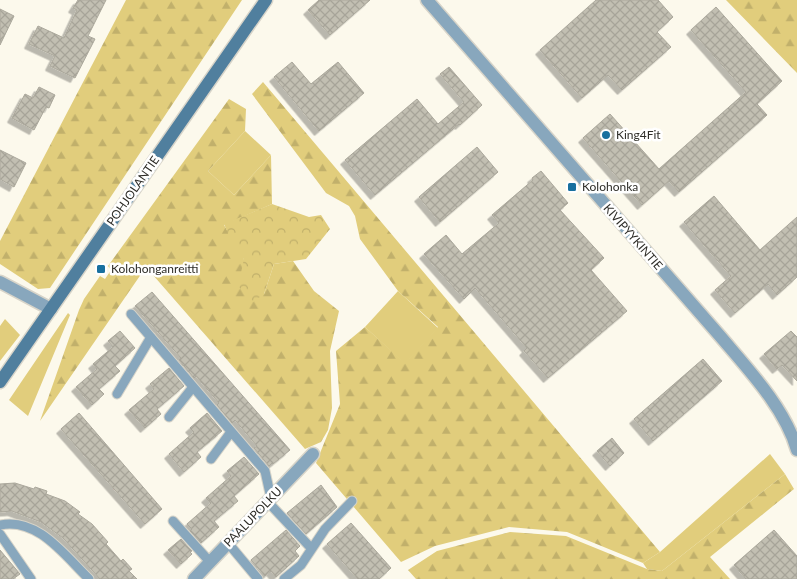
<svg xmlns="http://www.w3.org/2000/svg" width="797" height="579" font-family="Lato,sans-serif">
  <defs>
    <pattern id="forest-firs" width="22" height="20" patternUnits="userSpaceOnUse" patternTransform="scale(1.25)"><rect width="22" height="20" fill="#e1cd7c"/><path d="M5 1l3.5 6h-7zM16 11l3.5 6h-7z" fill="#c1b06b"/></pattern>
    <pattern id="park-crowns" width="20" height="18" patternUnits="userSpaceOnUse" patternTransform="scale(1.25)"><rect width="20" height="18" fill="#e1cd7c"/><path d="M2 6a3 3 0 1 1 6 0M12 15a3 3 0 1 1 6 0" fill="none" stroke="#c1b06b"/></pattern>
    <pattern id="building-cross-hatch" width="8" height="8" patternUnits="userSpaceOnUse" patternTransform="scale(1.25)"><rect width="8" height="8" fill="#c2bfb2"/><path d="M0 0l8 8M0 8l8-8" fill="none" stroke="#a7a499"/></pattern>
    <filter id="shadow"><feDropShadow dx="-4.5" dy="4.5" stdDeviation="0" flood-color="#0004"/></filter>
  </defs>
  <rect width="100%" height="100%" fill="#fcf9ec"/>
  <path fill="#e1cd7c" d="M245,131l26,24 -37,40 -26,-24z
    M398,291l40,37 -33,36 -40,-37z
    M68,313l2,2 -42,101 -19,-16z
    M5,319l15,16 -20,26v-35z
    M770,454l15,20 -123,97 -15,-2 -4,-6 17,-11z"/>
  <path fill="url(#forest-firs)" d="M126,0h116l-192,288 -12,1 -38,-25v-23z
    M726,0h71v73z
    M263,82l397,470 -17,11 -76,-31 -58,-5 -74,19 -34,16 -85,-99 24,-59 -4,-53 29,-24 40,36 33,-36 -40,-36 -38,-52 -5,-23 -6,-10 -23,-13 -74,-99z
    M229,99l17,10 -1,22 -37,40 26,24 37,-40 1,49 -48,21 40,69 10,-30 19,-3 21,30 25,20 -9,40 2,57 -4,22 -7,12 -16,7 -159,-182 -106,154 39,-111 5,-11 16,-23 5,3 6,-9 -3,-4z
    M785,474l9,15 -84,68 20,22h-314l-8,-9 29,-19 73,-19 56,4 81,33 15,2z"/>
  <path fill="url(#park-crowns)" d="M272,204l37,13 12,-2 9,14 -24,30 -32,5 -10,30 -11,8 -15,-16 6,-27 -6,-2 -14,-33z"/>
  <path fill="url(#building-cross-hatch)" stroke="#aba89c" filter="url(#shadow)" d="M78,0h28l-18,36 7,3 -20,39 -25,-12 5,-10 -26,-12 9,-18 26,12 13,-28 -4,-2z
    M319,0h51l-40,35 -22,-25z
    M596,0h62l15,17 -16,15 14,15 -49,43 -14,-15 -26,23 -42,-48z
    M716,7l66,74 -25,23 10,11 -88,77 -10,-11 -27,24 -59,-67 27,-24 49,55 87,-77 -55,-62z
    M0,9l14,7 -14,29z
    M292,62l19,22 27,-22 26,31 -45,38 -45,-54z
    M449,67l33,38 -22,20 -1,-1 -84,71 -30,-35 72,-61 21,25 26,-22 -24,-28z
    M39,87l16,8 -6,13 -3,-1 -12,23 -22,-12 13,-24 8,4z
    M477,147l21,25 -58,50 -21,-25z
    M0,150l26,13 -12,24 -14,-8z
    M541,171l27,32 -8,7 44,48 -13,12 36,41 -79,67 -24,-27 3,-3 -52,-60 -11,11 -40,-45 22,-19 16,19 37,-31 -7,-8 41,-35 -1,-2z
    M714,196l46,54 37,-33v60l-20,18 -9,-11 -33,29 -20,-23 16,-14 -47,-54z
    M152,292l138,158 -17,14 -1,-1 -3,3 -15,-18 3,-2 -22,-26 -3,3 -15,-18 2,-2 -23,-27 -2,2 -15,-18 2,-2 -46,-52z
    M120,331l15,17 -20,18 5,5 -21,18 5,5 -12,11 -16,-18 21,-18 -4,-5 20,-17 -5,-6z
    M791,331l6,6v44l-15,-16 -5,4 -13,-15z
    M703,359l19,22 -69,60 -19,-22z
    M169,368l15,18 -27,23 4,5 -16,14 -16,-18 25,-21 -4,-5z
    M79,413l83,96 -17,15 -84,-95z
    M207,413l15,18 -25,21 4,5 -17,15 -15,-18 25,-22 -4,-4z
    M612,438l12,15 -14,13 -13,-15z
    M244,457l15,17 -25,22 4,5 -24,20 5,6 -18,16 -11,-12 2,-2 -5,-5 24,-21 -5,-5 25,-22 -4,-5z
    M15,483l19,6 1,-2 12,4 -1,3 19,7 15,11 -2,2 14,10 16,18 -2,2 15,17 2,-2 9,10 -3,2 8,8h-37l-37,-41 -22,-16 -29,-11 -12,1v-28z
    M321,485l16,22 -31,27 -19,-21z
    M351,523l40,45 -12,11h-21l-31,-35z
    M286,530l14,16 -5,5 4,5 -23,21 -5,-6 -6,5 -14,-16z
    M774,530l23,26v23h-51l-12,-14z
    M181,539l11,12 -2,1 2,2 -11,10 -13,-14z
    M0,550l20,24 -7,5h-13z"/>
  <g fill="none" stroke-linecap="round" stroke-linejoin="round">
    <defs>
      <path id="lane" d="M131,314l134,157 6,27
        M117,394l34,-57
        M169,417l24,-30
        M211,459l20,-27
        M268,502l43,46
        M173,521l37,41
        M0,525c38,-8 65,31 89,54
        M0,534l31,45
        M228,543l30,36
        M284,579l17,-14 24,-36 27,-28"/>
      <path id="street" d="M427,0l293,336c28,33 65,72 77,114
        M0,282l51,27
        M194,579l119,-125"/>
      <path id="secondary" d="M0,382l266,-382"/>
    </defs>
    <use href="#lane" stroke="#d7d4c9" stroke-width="11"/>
    <use href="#street" stroke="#d7d4c9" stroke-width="15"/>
    <use href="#secondary" stroke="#d7d4c9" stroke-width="15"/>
    <use href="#lane" stroke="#88a7bd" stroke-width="9"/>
    <use href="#street" stroke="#88a7bd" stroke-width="12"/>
    <use href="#secondary" stroke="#507f9e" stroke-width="12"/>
  </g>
  <g fill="#18709f" stroke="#fff" stroke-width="2">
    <circle cx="606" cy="135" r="5"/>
    <rect x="567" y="182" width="10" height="10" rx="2.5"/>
    <rect x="96" y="264" width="10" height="10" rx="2.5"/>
  </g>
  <g text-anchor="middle" stroke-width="5" stroke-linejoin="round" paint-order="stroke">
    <g font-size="12" fill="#2e2d28" stroke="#fff" text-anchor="start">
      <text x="616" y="139">King4Fit</text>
      <text x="582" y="191">Kolohonka</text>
      <text x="111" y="273">Kolohonganreitti</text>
    </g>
    <g font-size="12" fill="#2e2d28" stroke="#fff">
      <text transform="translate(133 191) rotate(-55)" y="4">POHJOLANTIE</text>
      <text transform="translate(633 237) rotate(49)" y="4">KIVIPYYKINTIE</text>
      <text transform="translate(253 517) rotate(-46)" y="4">PAALUPOLKU</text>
    </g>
  </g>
</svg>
